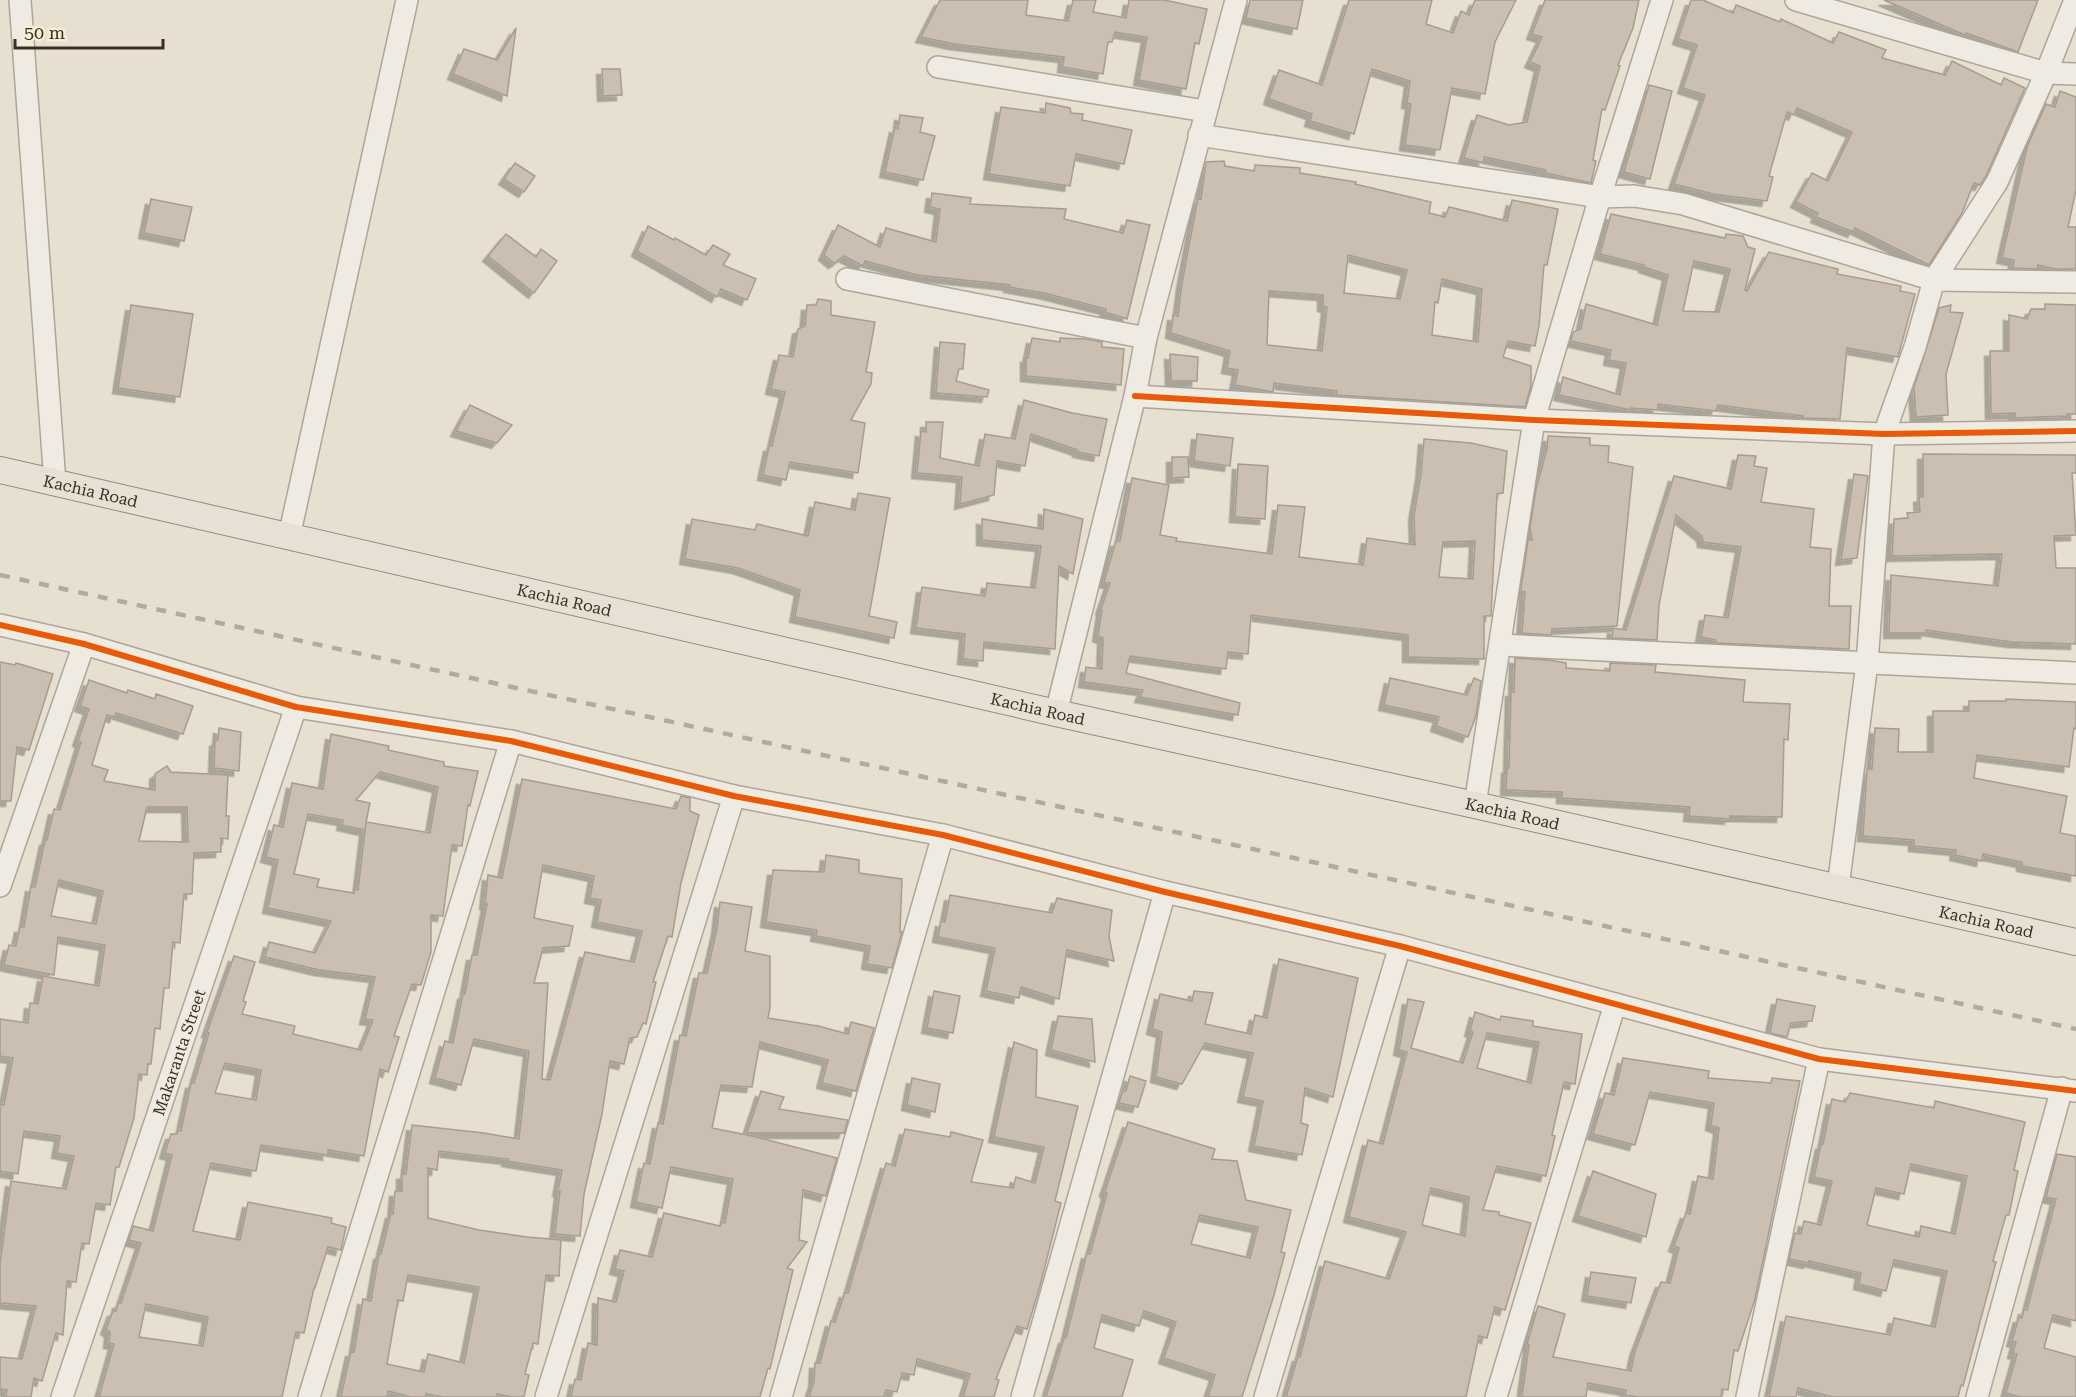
<svg xmlns="http://www.w3.org/2000/svg" width="2076" height="1397" viewBox="0 0 2076 1397" font-family="'Roboto Serif',serif">
<defs>
<filter id="shadow"><feDropShadow dx="-5.5" dy="5.5" stdDeviation="0" flood-color="#0004"/></filter>
</defs>
<rect width="100%" height="100%" fill="#e7e0d1"/>
<g fill="#cbbfb2" stroke="#a89c90" stroke-width="1.5" fill-rule="evenodd" filter="url(#shadow)">
<polygon points="940,0 1028,0 1026,15 1068,21 1073,0 1096,0 1093,12 1126,18 1129,0 1164,0 1207,9 1199,44 1195,43 1186,89 1139,80 1147,37 1115,32 1112,42 1108,42 1103,74 1063,67 1064,57 954,44 921,37"/>
<polygon points="1250,0 1303,0 1297,29 1246,18"/>
<polygon points="1349,0 1432,0 1426,24 1453,33 1461,11 1469,15 1475,0 1516,0 1495,42 1485,94 1452,88 1440,150 1405,145 1411,104 1407,103 1410,81 1372,69 1354,134 1310,121 1312,114 1269,99 1279,70 1322,85"/>
<polygon points="1545,0 1639,0 1633,28 1618,65 1620,66 1605,110 1602,109 1593,160 1596,161 1591,183 1546,173 1546,170 1484,157 1484,163 1464,158 1477,115 1509,125 1527,122 1540,66 1530,62 1542,37 1532,34"/>
<polygon points="1691,0 1703,0 1733,13 1736,5 1780,22 1781,19 1833,43 1839,32 1886,50 1882,58 1945,75 1952,61 2001,85 2004,78 2025,88 1986,176 1980,185 1974,183 1962,213 1929,265 1855,228 1853,232 1816,217 1818,213 1796,202 1812,173 1828,181 1852,132 1797,108 1794,115 1787,112 1769,176 1773,177 1767,201 1713,194 1674,184 1705,95 1683,88 1697,45 1678,39"/>
<polygon points="1884,0 2038,0 2018,52 1966,33 1965,35"/>
<polygon points="516,28 507,96 453,74 464,49 497,60"/>
<polygon points="602,69 620,69 622,95 603,96"/>
<polygon points="1649,85 1672,91 1650,179 1624,172"/>
<polygon points="2060,91 2076,97 2076,190 2068,227 2076,227 2076,269 2055,269 2038,265 2037,269 2013,268 2014,260 2002,258 2027,147 2046,104 2055,107"/>
<polygon points="1046,103 1070,108 1071,113 1083,114 1082,120 1132,130 1124,164 1076,154 1070,186 989,174 1001,107 1045,113"/>
<polygon points="900,115 923,118 920,132 935,136 923,180 885,172 895,127 898,129"/>
<path d="M1224,161L1225,166L1254,171L1255,165L1300,168V173L1356,182L1355,184L1431,202L1429,213L1445,217L1449,207L1507,221L1512,200L1558,209L1547,265H1544L1539,326L1535,346L1508,341L1503,357L1531,366V386L1525,407L1336,395L1337,391L1274,383L1273,392L1235,385L1238,370L1227,368L1230,351L1171,333L1173,315L1178,316L1182,283L1198,198L1201,199L1206,162ZM1348,255L1407,270L1400,299L1344,293ZM1442,279L1482,289L1478,342L1432,335L1435,302L1438,303ZM1269,291L1323,295V306L1327,307L1322,351L1267,345Z"/>
<polygon points="515,163 535,176 524,192 504,179"/>
<polygon points="932,193 971,198 970,204 1066,209 1064,219 1123,233 1127,220 1150,225 1127,319 1105,312 1106,309 1044,293 1009,287 1010,285 917,275 865,261 863,266 844,256 834,263 824,255 838,225 880,247 886,228 936,242 940,209 930,207"/>
<polygon points="151,199 192,207 184,241 144,233"/>
<path d="M1611,214L1725,238L1726,234L1743,236L1748,247L1755,249L1745,290L1747,291L1769,252L1838,269L1837,274L1901,286L1900,291L1915,294L1898,357L1847,348L1840,419L1803,418V416L1718,405L1716,411L1658,404V410L1631,408V410L1559,395L1563,377L1620,395L1626,363L1609,360L1611,350L1571,341L1573,332L1581,329L1586,304L1657,325L1668,275L1644,267V265L1600,254ZM1694,261L1730,269L1719,312L1683,311Z"/>
<polygon points="648,226 674,240 675,238 706,255 713,245 730,254 723,265 756,279 747,300 721,289 717,297 637,251"/>
<polygon points="506,234 536,257 541,249 557,261 534,293 488,256"/>
<polygon points="818,299 831,301 831,315 875,322 866,372 872,373 871,384 851,420 865,423 858,473 790,462 786,480 763,475 769,446 772,446 785,392 771,389 779,355 793,357 798,329 805,326 807,305 816,305"/>
<polygon points="2045,304 2076,305 2076,414 2067,414 2067,416 2015,418 2015,413 1991,414 1990,351 2009,351 2009,315 2027,319 2031,309 2045,309"/>
<polygon points="131,305 193,314 180,397 118,388"/>
<polygon points="1951,305 1950,312 1963,313 1946,374 1948,415 1916,417 1914,387 1939,308"/>
<polygon points="1032,338 1060,342 1060,338 1086,339 1102,342 1102,347 1124,349 1121,385 1026,376 1026,357 1028,358"/>
<polygon points="940,342 965,344 963,369 959,369 956,381 989,390 987,397 936,393"/>
<polygon points="1170,354 1198,357 1197,381 1171,381"/>
<polygon points="1024,400 1072,413 1107,419 1099,456 1078,452 1078,450 1031,434 1025,466 997,461 994,495 960,504 962,477 917,473 921,431 926,432 926,422 943,422 940,458 979,466 985,434 1015,439"/>
<polygon points="470,405 512,425 497,443 456,431"/>
<polygon points="1197,434 1233,438 1230,466 1194,461"/>
<polygon points="1548,436 1590,438 1590,445 1609,446 1608,462 1633,467 1617,626 1552,629 1551,635 1522,633 1525,592 1521,591 1521,589 1528,540 1532,540 1530,528 1536,489 1547,449"/>
<path d="M1424,439L1471,443L1507,451L1503,493L1497,494L1491,616H1484V659L1408,657V635L1251,615L1248,654L1228,652L1226,669L1130,656L1126,673L1240,703L1238,715L1140,697L1143,690L1084,682L1086,667L1102,669L1103,638L1098,636L1102,610L1101,609L1110,583L1104,582L1116,541H1120L1132,478L1169,485L1160,535L1177,538L1176,541L1272,554L1278,505L1305,507L1299,557L1363,565L1367,538L1415,545L1414,515L1421,475ZM1475,541L1473,579L1439,577L1443,542Z"/>
<polygon points="1923,454 2076,455 2076,473 2072,473 2076,535 2054,536 2056,568 2076,568 2076,644 2012,642 1926,630 1926,633 1889,633 1891,575 1998,586 2002,554 1892,556 1894,519 1908,518 1907,513 1920,512 1919,497 1923,497"/>
<polygon points="1738,455 1756,456 1754,466 1767,468 1761,502 1814,509 1810,547 1831,549 1829,606 1851,606 1849,649 1716,643 1716,640 1701,637 1705,615 1728,618 1741,547 1703,542 1702,536 1676,515 1659,605 1657,640 1612,638 1613,628 1626,630 1674,476 1731,489"/>
<polygon points="1172,457 1188,457 1189,477 1172,478"/>
<polygon points="1238,464 1268,466 1265,519 1235,517"/>
<polygon points="1854,474 1868,476 1857,558 1841,560"/>
<polygon points="858,493 890,498 869,616 897,622 894,638 795,617 800,590 738,568 685,559 692,519 755,530 757,524 808,536 815,502 855,510"/>
<polygon points="1044,509 1083,519 1073,574 1059,566 1055,649 984,642 983,661 963,659 965,634 916,628 922,587 985,596 987,583 1035,588 1041,546 982,540 982,519 1043,529"/>
<polygon points="1515,658 1549,660 1566,663 1566,668 1610,671 1610,663 1656,665 1655,672 1745,680 1743,702 1790,704 1788,740 1784,739 1782,817 1730,816 1730,819 1689,816 1690,807 1562,798 1562,792 1506,790 1507,768 1509,768 1511,691 1514,692"/>
<polygon points="0,662 15,665 16,663 53,674 29,750 17,747 11,801 0,801"/>
<polygon points="1390,678 1467,695 1474,678 1481,681 1476,716 1468,737 1436,726 1439,717 1384,705"/>
<path d="M89,680L127,693L128,690L155,699L156,694L193,706L183,734L116,713L115,717L107,715L92,765L108,770L104,781L155,790V774L167,766L171,772L228,775L226,816H229L228,839L221,838V852L194,853L192,894H184L180,943L173,942L169,988H164L160,1029L155,1028L151,1064H148L147,1075L139,1074L134,1118L119,1167H116L110,1205L96,1203L89,1244L82,1243L76,1282L67,1281L63,1335L56,1333L42,1381L34,1378L31,1397H6L7,1390L0,1389V1357L22,1359L36,1306L0,1303V1264L11,1181L66,1189L74,1156L57,1153L60,1136L24,1131L18,1174L0,1171V1104L4,1105L13,1058L0,1056V1019L28,1023L30,1003L38,1004L43,976L99,986L105,945L58,937L54,975L4,965L9,945L16,946L20,927H24L31,886L35,887L45,840H47L54,809L60,810L81,742L78,741L89,709L80,706ZM147,807H187L188,842L139,841ZM59,880L103,891L96,924L51,916Z"/>
<polygon points="2006,699 2076,702 2076,729 2074,728 2069,767 1977,755 1974,778 2067,796 2060,833 2076,836 2076,876 2022,866 2022,862 1983,854 1982,861 1955,855 1956,850 1914,846 1914,840 1863,836 1867,769 1872,769 1875,728 1899,729 1898,752 1933,752 1933,711 1969,711 1969,701 2006,701"/>
<polygon points="219,728 241,732 239,771 214,768 215,741 218,740"/>
<path d="M331,734L389,746L388,750L444,762V766L478,771L470,806L468,805L462,846L452,845L443,916L431,915V952L421,985L412,984L394,1036L399,1037L388,1072L380,1069L364,1156L328,1150V1155L261,1145L256,1171L211,1163L193,1231L240,1240L248,1202L332,1218L331,1223L346,1227L341,1250L328,1247L315,1288H314L304,1333L296,1332L282,1397H99L114,1344L109,1343L110,1332L106,1329L113,1311H116L118,1303H121L141,1243L129,1240L133,1226L153,1231L172,1155L165,1153L171,1134H177L178,1130L181,1131L191,1083H194L209,1033L207,1032L234,956L255,962L243,1001L246,1002L242,1014L295,1026L293,1034L361,1050L373,1020L365,1019L375,977L319,970L265,957L269,942L315,953L331,921L268,908L278,860L266,857L274,825L283,827L292,783L323,789ZM380,772L438,787L430,833L366,822L370,803L356,800ZM308,814L343,820L342,825L365,830L366,823L358,890L354,889V893L317,887L319,879L294,874ZM225,1063L261,1070L256,1100L215,1093ZM146,1304L208,1317L203,1346L139,1337Z"/>
<path d="M522,779L676,809L681,796L690,798V811L699,815L681,883L672,937L668,936L653,982H656L646,1024L643,1023L637,1037L630,1038L624,1064L610,1061L602,1114L584,1194L580,1236L555,1234L560,1191H558L562,1170L507,1161L508,1159L439,1151L437,1170L428,1168V1218L479,1230L527,1237L561,1240L559,1276L546,1275L538,1344L533,1343L525,1374L529,1375L524,1397H512L497,1394V1397H442L426,1394V1397H411L388,1391L387,1397H341L351,1351L354,1352L363,1299L371,1301L379,1254H381L391,1213L393,1214L395,1191H402V1174H406L412,1125L484,1133L519,1139L529,1051L474,1039L461,1085L435,1078L445,1041L453,1043L463,994H465L472,955H477L487,904H485L488,875L502,878ZM543,865L594,876L590,898L601,900L597,922L642,931L634,962L585,952L550,1080L542,1079L548,983H534L543,948L569,946L573,926L534,918ZM408,1275L479,1287L464,1363L428,1354L424,1372L387,1364L398,1300L403,1301Z"/>
<polygon points="826,855 859,860 859,873 902,879 900,932 902,932 892,968 867,964 870,946 816,936 817,930 766,922 773,870 824,872"/>
<polygon points="950,895 1052,913 1057,898 1112,910 1109,936 1114,961 1067,950 1059,999 1021,987 1019,998 986,991 995,948 938,937 941,921 945,922"/>
<polygon points="720,902 752,907 745,951 770,956 770,1008 768,1018 818,1026 848,1034 851,1022 874,1028 856,1091 822,1083 828,1060 760,1042 752,1087 721,1085 712,1128 752,1136 837,1158 826,1196 803,1190 799,1240 807,1242 787,1268 793,1270 770,1369 768,1368 760,1397 571,1397 575,1379 581,1380 588,1343 597,1345 598,1298 616,1302 624,1271 615,1269 620,1250 652,1257 664,1213 720,1226 721,1222 725,1223 733,1179 671,1167 662,1208 636,1202 644,1163 650,1164 658,1123 663,1124 680,1035 686,1036 699,973 707,973 717,929"/>
<polygon points="1279,959 1358,978 1333,1097 1305,1088 1301,1123 1308,1125 1302,1155 1254,1146 1263,1101 1243,1097 1253,1053 1205,1043 1182,1084 1156,1077 1162,1032 1152,1029 1160,994 1192,1001 1194,991 1213,993 1205,1024 1251,1034 1255,1015 1267,1018"/>
<polygon points="934,991 960,996 953,1033 927,1028"/>
<path d="M1408,999L1424,1002L1411,1048L1463,1063L1473,1032L1470,1031L1475,1012L1500,1020L1501,1016L1533,1021V1026L1582,1034L1575,1084L1564,1082L1552,1135L1555,1136L1546,1176L1497,1166L1483,1210L1499,1212V1215L1531,1223L1505,1310L1495,1307L1487,1338L1479,1336L1466,1397H1286L1298,1356L1300,1357L1325,1261L1389,1279L1406,1232L1349,1217L1368,1140L1383,1144L1407,1052L1399,1050ZM1487,1033L1539,1042L1531,1083L1477,1068ZM1431,1188L1469,1197L1465,1236L1422,1225Z"/>
<polygon points="1777,999 1815,1006 1812,1021 1791,1023 1787,1037 1770,1033"/>
<polygon points="1058,1016 1092,1019 1095,1062 1051,1050"/>
<polygon points="1014,1042 1037,1050 1036,1097 1078,1106 1055,1201 1061,1203 1040,1286 1027,1329 1017,1326 996,1379 999,1380 994,1397 963,1397 970,1374 917,1359 914,1375 902,1373 897,1392 886,1390 884,1397 809,1397 814,1382 815,1363 820,1363 831,1321 835,1322 845,1292 848,1293 886,1163 895,1166 905,1129 950,1137 951,1132 983,1140 971,1182 1013,1188 1016,1177 1035,1183 1044,1147 994,1137"/>
<polygon points="1623,1058 1709,1071 1708,1078 1771,1083 1772,1078 1800,1081 1755,1299 1738,1351 1734,1350 1728,1390 1722,1389 1721,1397 1638,1397 1625,1395 1626,1390 1588,1383 1586,1397 1522,1397 1529,1345 1527,1344 1538,1306 1565,1314 1553,1357 1631,1371 1635,1351 1661,1282 1670,1283 1679,1248 1674,1246 1686,1213 1690,1214 1698,1176 1713,1179 1719,1128 1711,1125 1714,1103 1650,1092 1635,1145 1593,1134 1605,1093 1614,1095"/>
<polygon points="1130,1076 1146,1081 1138,1107 1119,1103 1122,1092 1126,1091"/>
<polygon points="912,1078 940,1084 935,1112 907,1105"/>
<polygon points="761,1091 784,1097 779,1109 848,1120 844,1133 747,1133"/>
<path d="M1850,1093L1934,1108L1935,1101L2025,1122L2014,1170L2018,1171L2009,1215H2006L1993,1261L1996,1262L1963,1386L1961,1385L1958,1397H1833L1798,1388L1796,1397H1769L1786,1316L1890,1335L1894,1318L1935,1327L1947,1271L1894,1260L1886,1291L1859,1284L1861,1273L1809,1261V1263L1789,1259L1795,1233L1801,1234L1804,1221L1821,1225L1832,1181L1814,1177L1821,1144H1823L1832,1099L1845,1102ZM1911,1164L1967,1176L1955,1234L1921,1226L1919,1237L1867,1225L1876,1188L1904,1194Z"/>
<path d="M1128,1122L1215,1149L1212,1159L1237,1161L1246,1200L1291,1210L1281,1252L1285,1253L1274,1295L1242,1397H1208L1215,1375L1164,1358L1176,1322L1144,1311L1139,1326L1102,1315L1094,1348L1133,1360L1122,1397H1046L1064,1338H1066L1087,1253L1090,1254L1107,1194L1105,1191ZM1200,1215L1258,1227L1250,1258L1191,1244Z"/>
<polygon points="2057,1154 2076,1157 2076,1321 2053,1315 2044,1348 2076,1357 2076,1397 2020,1397 2006,1393 2017,1354 2013,1353 2016,1342 2012,1341 2019,1317 2022,1318 2024,1309 2027,1310 2056,1199 2046,1197"/>
<polygon points="1593,1171 1656,1194 1646,1237 1578,1216"/>
<polygon points="1591,1272 1636,1278 1631,1303 1587,1296"/>
</g>
<g fill="none" stroke-linecap="round" stroke-linejoin="round">
<defs>
<g id="minor">
<polyline points="20,0 55,483"/>
<polyline points="1796,0 2046,73 2076,74"/>
<polyline points="938,67 1205,111"/>
<polyline points="1199,135 1600,197 1634,196 1683,204 1934,280 2076,282"/>
<polyline points="847,279 1146,338"/>
<polyline points="1135,396 1534,420 1884,434 2076,431"/>
<polyline points="289,537 407,0"/>
<polyline points="0,625 84,644 296,707 511,741 734,796 943,835 1165,892 1400,946 1819,1059 2076,1091"/>
<polyline points="1500,645 2076,673"/>
<polyline points="1056,713 1135,396 1146,338 1236,0"/>
<polyline points="1475,805 1534,420 1600,197 1662,0"/>
<polyline points="0,886 84,644"/>
<polyline points="1838,887 1867,663 1884,434 1915,347 1934,280 1997,182 2046,73 2075,0"/>
<path id="s1" d="M62,1397L296,707"/>
<polyline points="309,1397 511,741"/>
<polyline points="546,1397 734,796"/>
<polyline points="781,1397 943,835"/>
<polyline points="1022,1397 1165,892"/>
<polyline points="1265,1397 1400,946"/>
<polyline points="1496,1397 1615,1004"/>
<polyline points="1747,1397 1819,1059"/>
<polyline points="1977,1397 2062,1088"/>
</g>
<g id="major">
<path id="s2" d="M0,470L1056,713L1475,805L2076,942"/>
</g>
</defs>
<use href="#minor" stroke="#ada599" stroke-width="24"/>
<use href="#major" stroke="#928b80" stroke-width="28"/>
<use href="#minor" stroke="#efebe3" stroke-width="21"/>
<use href="#major" stroke="#e6e1d4" stroke-width="26"/>
<polyline stroke="#afaaa2" stroke-width="4.5" stroke-dasharray="10 10" stroke-linecap="butt" points="0,575 2076,1029"/>
<defs>
<g id="cycleway">
<polyline points="1135,396 1534,420 1884,434 2076,431"/>
<polyline points="0,625 84,644 296,707 511,741 734,796 943,835 1165,892 1400,946 1819,1059 2076,1091"/>
</g>
</defs>
<use href="#cycleway" stroke="#f7eed8" stroke-width="10"/>
<use href="#cycleway" stroke="#e8590c" stroke-width="6"/>
</g>
<g text-anchor="middle" dominant-baseline="central" stroke-width="5" stroke-linejoin="round" paint-order="stroke">
<g font-size="16" fill="#3d2e20" stroke="#f7eed8">
<text stroke="none"><textPath href="#s2" startOffset="93">Kachia Road</textPath></text>
<text stroke="none"><textPath href="#s2" startOffset="579">Kachia Road</textPath></text>
<text stroke="none"><textPath href="#s2" startOffset="1065">Kachia Road</textPath></text>
<text stroke="none"><textPath href="#s2" startOffset="1551">Kachia Road</textPath></text>
<text stroke="none"><textPath href="#s2" startOffset="2037">Kachia Road</textPath></text>
<text stroke="none"><textPath href="#s1" startOffset="364">Makaranta Street</textPath></text>
</g>
</g>
<path d="M15 39v9h148v-9" fill="none" stroke="#3d2e20" stroke-width="3"/>
<text x="24" y="39" font-size="18" fill="#3d2e20" stroke="#f7eed8" stroke-width="4.5" paint-order="stroke">50 m</text>
</svg>
